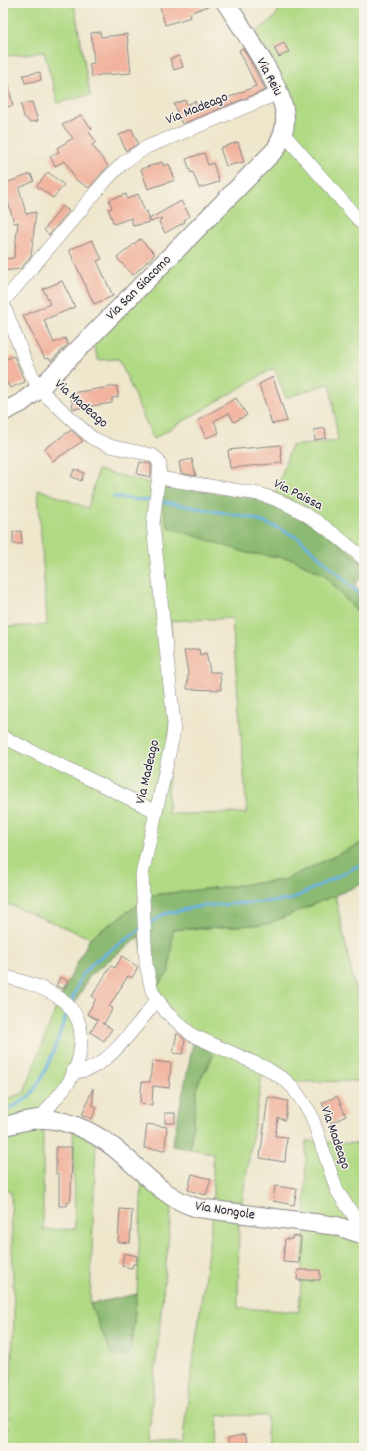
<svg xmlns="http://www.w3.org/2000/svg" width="367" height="1451" viewBox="0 0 367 1451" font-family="Dekko,sans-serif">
<rect width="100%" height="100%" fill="#f7f3e8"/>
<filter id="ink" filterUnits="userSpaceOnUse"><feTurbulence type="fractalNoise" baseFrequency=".025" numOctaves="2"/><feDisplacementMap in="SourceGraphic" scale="8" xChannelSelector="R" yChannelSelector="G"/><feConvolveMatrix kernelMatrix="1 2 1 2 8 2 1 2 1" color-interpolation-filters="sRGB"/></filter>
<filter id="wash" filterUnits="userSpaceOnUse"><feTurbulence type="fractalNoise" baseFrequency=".012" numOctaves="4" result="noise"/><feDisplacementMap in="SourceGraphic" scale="16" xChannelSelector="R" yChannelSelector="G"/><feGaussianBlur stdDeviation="0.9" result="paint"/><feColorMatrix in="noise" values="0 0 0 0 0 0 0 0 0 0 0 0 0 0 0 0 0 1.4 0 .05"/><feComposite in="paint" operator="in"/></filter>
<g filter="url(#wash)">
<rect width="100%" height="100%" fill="#eee7cc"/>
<g fill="#b1da85" stroke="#6a7e60" fill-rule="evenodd">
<polygon points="3,3 74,3 90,95 58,103 44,52 4,56"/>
<polygon points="284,3 364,3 364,564 273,501 291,446 338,441 330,383 286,398 274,368 153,439 119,359 98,360 89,331 274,143 281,106 246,40 274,18"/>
<path d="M98,470L157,485L247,553L293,559L325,575L364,620V842L284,880L152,895L90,938L3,902V627L47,625L38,489L88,508ZM232,618L247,813L168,814L171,621Z"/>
<polygon points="335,895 364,1030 364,1081 295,1082 262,1076 239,1221 238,1308 299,1312 305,1228 306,1141 364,1144 364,1448 267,1448 267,1416 218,1415 217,1448 7,1448 14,1318 11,1191 3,1190 3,1100 24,1093 58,1002 73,1007 77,1035 75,1057 43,1128 43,1230 75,1229 73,1130 96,1142 90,1304 130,1356 137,1294 142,1177 172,1203 148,1442 182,1444 213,1214 213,1153 190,1149 198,1083 213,1057 150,994 169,972 172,930 268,924"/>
</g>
<g fill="#8cba72" stroke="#576e56">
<polygon points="157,485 273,501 327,534 364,564 364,575 354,585 364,594 364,620 325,575 293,559 247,553 168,527"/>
<polygon points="364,842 364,883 268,924 173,930 169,972 150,994 140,936 90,975 73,1007 58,1002 90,938 152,895 284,880"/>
<polygon points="194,1039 213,1056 198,1083 190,1149 172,1146"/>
<polygon points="137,1294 130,1356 112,1356 90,1304"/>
</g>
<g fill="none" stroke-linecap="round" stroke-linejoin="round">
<g stroke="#67b1df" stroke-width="3">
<polyline points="113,497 153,501"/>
<polyline points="159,501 252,518 278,528 300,539 364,598"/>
<polyline points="147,925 164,914 201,906 290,900 364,863"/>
<polyline points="71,1002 82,975 95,961 141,929"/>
<path d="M3,1111C13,1107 25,1102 32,1093C46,1074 59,1038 66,1015"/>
</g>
</g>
<g id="blocks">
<g fill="#f1b39d">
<polygon points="159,3 215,3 190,13 191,17 165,25"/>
<polygon points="100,32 101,37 127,34 131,73 104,75 104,74 92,77 89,64 94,63 91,33"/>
<polygon points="284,43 289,52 279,57 274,48"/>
<polygon points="243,48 266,90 182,124 174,104 185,100 187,105 195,101 197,107 210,102 211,105 256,86 239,50"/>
<polygon points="179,56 183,67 174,70 170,59"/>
<polygon points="40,72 41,80 25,83 23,75"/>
<polygon points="3,78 7,78 13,106 3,107"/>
<polygon points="32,102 38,121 30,122 24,117 21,104"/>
<polygon points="81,115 92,129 89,132 96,142 92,145 108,166 89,188 76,180 65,161 55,166 50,156 59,152 57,148 73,138 62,125"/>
<polygon points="132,129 138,144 126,151 119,135"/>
<polygon points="238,142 244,162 226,166 220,148"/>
<polygon points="204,153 208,165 213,163 219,182 199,188 193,172 191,173 186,159"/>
<polygon points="162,162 164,166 169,164 175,180 148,189 141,169"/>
<polygon points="48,172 64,185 53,198 37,186"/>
<polygon points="31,174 34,181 19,188 26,214 36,212 31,257 20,269 3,271 3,259 14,258 18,222 14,223 3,184"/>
<polygon points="126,194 127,199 138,194 145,212 147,211 150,222 133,226 131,218 114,224 108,209 112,208 109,200"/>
<polygon points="181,201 190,216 184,220 185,222 165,233 159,222 162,218 151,222 149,219"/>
<polygon points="62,206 69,211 49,235 44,230"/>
<polygon points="140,239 155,254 133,275 117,258"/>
<polygon points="92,240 102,259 97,261 113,296 94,304 69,250"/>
<polygon points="62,281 75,307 44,320 54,343 65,338 68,344 51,361 49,358 45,359 23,316 50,304 43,289"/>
<polygon points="14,356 25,382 10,388 3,376 3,360"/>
<polygon points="273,377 287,421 272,424 259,384"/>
<polygon points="117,386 118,397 112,398 112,403 73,409 71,393"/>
<polygon points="236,398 247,415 234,422 229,413 214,421 219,433 206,438 198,420"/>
<polygon points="325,428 326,438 315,440 314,430"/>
<polygon points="71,430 83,441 53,461 44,449"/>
<polygon points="280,445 282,463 230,468 228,450"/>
<polygon points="192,459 196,476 181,473 179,462"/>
<polygon points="140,462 151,464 151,477 137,474"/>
<polygon points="75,469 84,473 81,481 71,476"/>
<polygon points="21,531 22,544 13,544 13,532"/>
<polygon points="199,649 200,655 206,653 210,672 220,672 221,690 187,689 188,673 184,651"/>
<polygon points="122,956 138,967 132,978 128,976 109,1007 113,1008 104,1024 102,1023 112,1029 104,1041 90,1032 98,1020 87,1014 96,999 92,996 111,966 115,968"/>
<polygon points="60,977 68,981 64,989 56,986"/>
<polygon points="177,1033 185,1040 183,1054 173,1053"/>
<polygon points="152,1061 171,1063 169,1088 153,1086 152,1105 140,1104 142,1082 150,1082"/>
<polygon points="93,1088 93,1106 97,1107 92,1119 82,1115"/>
<polygon points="337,1096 346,1116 331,1123 322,1103"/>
<polygon points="268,1097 288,1101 285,1120 278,1118 275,1136 287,1137 285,1162 260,1158"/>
<rect x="165" y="1113" width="10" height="10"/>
<polygon points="147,1124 167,1127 165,1150 144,1148"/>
<polygon points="56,1147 72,1147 71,1193 70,1202 67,1202 67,1206 59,1206 59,1174 56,1174"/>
<polygon points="192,1174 211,1179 206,1195 188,1190"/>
<polygon points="275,1186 297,1189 294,1205 273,1201"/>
<polygon points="120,1209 132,1210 130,1243 118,1242"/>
<polygon points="292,1236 301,1237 299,1263 283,1262 285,1239 292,1239"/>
<polygon points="124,1253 137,1256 136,1264 133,1264 132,1268 122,1266"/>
<polygon points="298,1270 320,1270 320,1280 297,1280"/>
<polygon points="245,1434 249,1448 230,1448 228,1438"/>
</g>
</g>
</g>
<g filter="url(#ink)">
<use href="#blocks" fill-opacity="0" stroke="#888484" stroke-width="1"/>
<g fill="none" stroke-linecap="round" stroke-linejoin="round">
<defs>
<g id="street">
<polyline points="283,133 364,226"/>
<polyline points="3,302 107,179 124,162 147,147 279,93"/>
<polyline points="3,303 26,363 39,389 92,438 110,446 152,455 157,459 160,465 153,524 174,724 173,736 142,875 146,964 152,991 166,1012 192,1035 266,1068 285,1080 294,1089 311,1114 337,1191 364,1231"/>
<path d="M159,478L259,494C300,505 333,532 364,559"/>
<polyline points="3,737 155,811"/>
<path d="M3,976C37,985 82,997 81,1039C81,1053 77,1068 70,1080C61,1094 49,1106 40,1119"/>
<path d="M73,1071C103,1077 139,1021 157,1000"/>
</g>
<g id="secondary">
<path d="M3,412L21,403L39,389L276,149C281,139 286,129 285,117C284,87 243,30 226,3"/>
<path d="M3,1127C15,1123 26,1120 39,1119C70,1118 102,1136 124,1156C148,1177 166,1199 198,1208L337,1226L364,1235"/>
</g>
</defs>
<use href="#street" stroke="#888484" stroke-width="14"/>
<use href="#secondary" stroke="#888484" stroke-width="20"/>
<use href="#street" stroke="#fff" stroke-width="13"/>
<use href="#secondary" stroke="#fff" stroke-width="18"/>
</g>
</g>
<g text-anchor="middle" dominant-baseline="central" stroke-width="3" stroke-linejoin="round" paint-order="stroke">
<g font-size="14" fill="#22223b" stroke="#f7f3e8">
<text transform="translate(269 77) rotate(62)">Via Reiu</text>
<text transform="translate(197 109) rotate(-22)">Via Madeago</text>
<text transform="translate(139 288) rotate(-45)">Via San Giacomo</text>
<text transform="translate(81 404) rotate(41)">Via Madeago</text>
<text transform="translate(298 495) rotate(27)">Via Paissa</text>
<text transform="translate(148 772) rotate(-77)">Via Madeago</text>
<text transform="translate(335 1138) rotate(71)">Via Madeago</text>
<text transform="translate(225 1211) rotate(9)">Via Nongole</text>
</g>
</g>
<rect width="367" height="1451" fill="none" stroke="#f7f3e8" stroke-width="16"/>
</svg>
